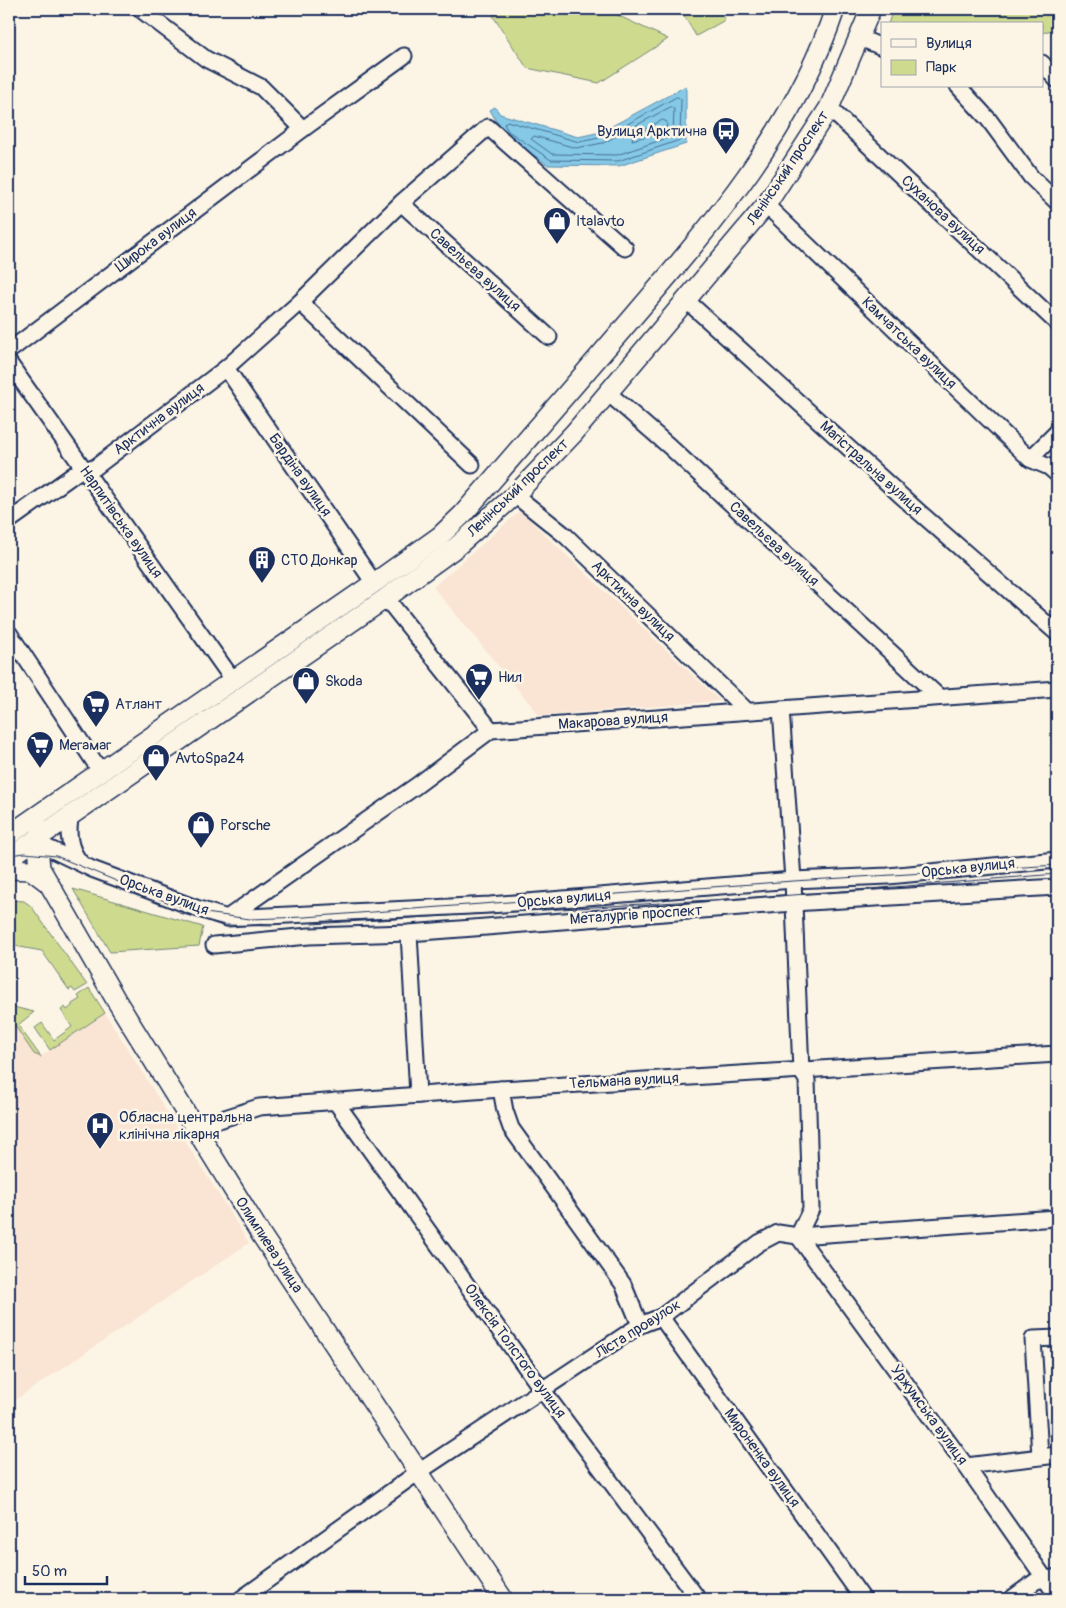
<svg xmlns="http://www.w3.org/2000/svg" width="1066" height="1608" viewBox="0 0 1066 1608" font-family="Pangolin,sans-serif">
<rect width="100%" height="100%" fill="#fcf5e5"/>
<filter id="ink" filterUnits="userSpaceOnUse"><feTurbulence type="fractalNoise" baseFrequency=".02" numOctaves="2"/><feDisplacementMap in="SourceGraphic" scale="10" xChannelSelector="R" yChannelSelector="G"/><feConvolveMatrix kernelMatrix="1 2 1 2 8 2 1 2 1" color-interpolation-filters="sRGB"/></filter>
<g filter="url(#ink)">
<g fill="#fae4d4">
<polygon points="520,511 720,701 540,716 433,587"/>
<polygon points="105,1013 249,1243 9,1404 9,1017 34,1054 40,1057"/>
</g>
<g fill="#cedb8f" stroke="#748576">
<polygon points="497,9 616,9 615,14 668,39 599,83 527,68 493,16"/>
<polygon points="680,9 718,9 725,20 696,36"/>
<polygon points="893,9 1057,9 1057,28 1042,33 1042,24 888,24"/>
<polygon points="73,889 203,927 199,946 110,952"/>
<polygon points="9,900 24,901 31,906 87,985 75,992 72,988 69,990 42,951 9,945"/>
<polygon points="89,988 105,1013 50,1050 35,1028 42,1023 54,1040 72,1027 61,1010 65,1007 67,1010 72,1006 72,1004 80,999 78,996"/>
<polygon points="9,1006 34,1012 18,1025 41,1057 34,1054 9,1017"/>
</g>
<polygon fill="#85c9e6" stroke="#5b8bb0" points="686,86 686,144 619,166 548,165 504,135 490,110 495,107 500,114 578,137 601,132"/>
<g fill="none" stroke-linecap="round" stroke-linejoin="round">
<g stroke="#456d94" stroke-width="1">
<polygon points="677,97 681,99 680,140 618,161 551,160 508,131 504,124 507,121 579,142 604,137"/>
<polygon points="671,107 674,109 673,136 617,155 552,154 531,139 534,136 576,148 603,143"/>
<polygon points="663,120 667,122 666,131 632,140 633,136"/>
</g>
<defs>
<g id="minor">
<polyline points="140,9 206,59 261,87 303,129"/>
<polyline points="860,38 882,47"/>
<polyline points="1042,63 1057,80"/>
<polyline points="958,86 989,120 1031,177 1057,202"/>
<polyline points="829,108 1057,323"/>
<polyline points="401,203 549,337"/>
<polyline points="766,205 1030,459 1049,467 1057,474"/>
<polyline points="687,301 918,511 1057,633"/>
<polyline points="300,302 472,465"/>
<polyline points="9,351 303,129 404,56"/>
<polyline points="9,363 233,680"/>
<polyline points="226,368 374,583"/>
<polyline points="607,392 669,446 939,697"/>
<polyline points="1030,459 1057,432"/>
<polyline points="515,495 566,536 747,711"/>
<polyline points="9,521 83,468 93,469 226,368 300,302 401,203 488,127 625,248"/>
<polyline points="386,598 491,730"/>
<polyline points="9,633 101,772"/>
<polyline points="781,709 793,880 801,1071 807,1080 811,1209 798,1236 966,1466 1057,1596"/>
<path d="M71,814C67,832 68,848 80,862"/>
<polyline points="27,845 46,847 92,869 196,908 227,918 490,905 793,880 888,876 1057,860"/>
<polyline points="227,918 416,786 491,730 1057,689"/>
<polyline points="409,933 418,1095"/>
<polyline points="214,945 309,936 409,933 793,903 1057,887"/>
<polyline points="501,1089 505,1111 511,1128 623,1284 640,1325"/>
<polyline points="335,1101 543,1391 698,1599"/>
<polyline points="194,1128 259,1107 501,1089 1057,1054"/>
<polyline points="661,1317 863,1599"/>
<polyline points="1040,1456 1033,1339 1057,1338"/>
<polyline points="966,1466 1057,1455"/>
<polyline points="241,1599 417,1473 640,1325 661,1317 759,1243 778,1233 798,1236 1057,1218"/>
<polyline points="1011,1599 1036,1581 1057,1577"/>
</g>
<g id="major">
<polyline points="42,830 38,846 40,868 116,1000 262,1236 503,1599"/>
<path d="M9,835L374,583L440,536L463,514C516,453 568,392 621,331C704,234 794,133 835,9"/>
<polyline points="9,858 386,598 455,548 515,495 574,433 766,205 829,108 871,9"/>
<polyline points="9,869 31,870 47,882"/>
</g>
</defs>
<use href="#minor" stroke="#1b2f5e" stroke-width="19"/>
<use href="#major" stroke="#1b2f5e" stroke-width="22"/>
<use href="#minor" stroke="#fcf5e5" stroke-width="15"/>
<use href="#major" stroke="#fcf5e5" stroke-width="19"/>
<g stroke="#1b2f5e" stroke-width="1">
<polyline points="9,855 25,853 56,856 167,902 198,912 250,919 305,917 793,881 1057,865"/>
<polyline points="179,913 225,925 272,926"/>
<polyline points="312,924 793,895 1057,874"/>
</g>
</g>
</g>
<defs>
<symbol id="bus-pin" viewBox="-11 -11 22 30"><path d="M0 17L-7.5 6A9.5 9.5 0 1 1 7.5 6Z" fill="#1b2f5e" stroke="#fcf5e5"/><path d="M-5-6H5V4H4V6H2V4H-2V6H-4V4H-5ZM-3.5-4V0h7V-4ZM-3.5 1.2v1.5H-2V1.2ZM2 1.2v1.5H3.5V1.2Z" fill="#fff"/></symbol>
<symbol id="shop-pin" viewBox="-11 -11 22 30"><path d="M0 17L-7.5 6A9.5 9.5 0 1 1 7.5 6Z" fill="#1b2f5e" stroke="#fcf5e5"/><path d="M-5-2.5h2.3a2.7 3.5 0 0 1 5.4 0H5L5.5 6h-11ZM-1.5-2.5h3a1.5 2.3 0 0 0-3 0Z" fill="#fff"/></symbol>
<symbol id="building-pin" viewBox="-11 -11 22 30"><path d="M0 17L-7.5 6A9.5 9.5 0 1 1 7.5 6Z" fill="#1b2f5e" stroke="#fcf5e5"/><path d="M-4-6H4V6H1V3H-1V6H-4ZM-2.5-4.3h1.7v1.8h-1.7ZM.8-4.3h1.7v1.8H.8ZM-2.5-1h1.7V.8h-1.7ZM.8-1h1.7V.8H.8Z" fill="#fff"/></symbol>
<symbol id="supermarket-pin" viewBox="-11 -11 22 30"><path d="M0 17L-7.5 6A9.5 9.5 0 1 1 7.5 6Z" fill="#1b2f5e" stroke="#fcf5e5"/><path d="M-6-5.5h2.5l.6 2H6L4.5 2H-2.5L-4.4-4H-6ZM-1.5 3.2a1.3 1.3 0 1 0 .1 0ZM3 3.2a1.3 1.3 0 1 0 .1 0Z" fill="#fff"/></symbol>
<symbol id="hospital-pin" viewBox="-11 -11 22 30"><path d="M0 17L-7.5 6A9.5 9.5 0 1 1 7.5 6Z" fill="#1b2f5e" stroke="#fcf5e5"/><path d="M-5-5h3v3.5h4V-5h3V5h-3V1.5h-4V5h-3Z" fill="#fff"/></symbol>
</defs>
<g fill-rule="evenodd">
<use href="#bus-pin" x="710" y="115" width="32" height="43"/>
<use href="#shop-pin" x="541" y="205" width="32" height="43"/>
<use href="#building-pin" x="246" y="544" width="32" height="43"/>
<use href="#supermarket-pin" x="463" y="661" width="32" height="43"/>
<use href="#shop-pin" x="290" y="665" width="32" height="43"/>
<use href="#supermarket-pin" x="80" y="688" width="32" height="43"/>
<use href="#supermarket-pin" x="24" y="729" width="32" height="43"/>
<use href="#shop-pin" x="140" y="742" width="32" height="43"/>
<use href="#shop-pin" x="185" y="809" width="32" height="43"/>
<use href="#hospital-pin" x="84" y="1110" width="32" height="43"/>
</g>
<g text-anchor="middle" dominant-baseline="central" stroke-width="5" stroke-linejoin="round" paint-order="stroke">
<g font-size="15" fill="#1b2f5e" stroke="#fcf5e5" text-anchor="start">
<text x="707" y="131" text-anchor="end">Вулиця Арктична</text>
<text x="576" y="221">Italavto</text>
<text x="281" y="560">СТО Донкар</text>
<text x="498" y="677">Нил</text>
<text x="325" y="681">Skoda</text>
<text x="115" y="704">Атлант</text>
<text x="59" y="745">Мегамаг</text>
<text x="175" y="758">AvtoSpa24</text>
<text x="220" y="825">Porsche</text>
<text x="119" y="1117">Обласна центральна<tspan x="119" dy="17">клінічна лікарня</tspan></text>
</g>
<g font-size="15" fill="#1b2f5e" stroke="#fcf5e5">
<text transform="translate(788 168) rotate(-56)">Ленінський проспект</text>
<text transform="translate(943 215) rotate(43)">Суханова вулиця</text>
<text transform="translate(156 240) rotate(-37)">Широка вулиця</text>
<text transform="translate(475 270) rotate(42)">Савельєва вулиця</text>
<text transform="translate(909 343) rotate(44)">Камчатська вулиця</text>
<text transform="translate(159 419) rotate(-37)">Арктична вулиця</text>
<text transform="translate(871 468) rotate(42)">Магістральна вулиця</text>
<text transform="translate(300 475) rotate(55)">Бардіна вулиця</text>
<text transform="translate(518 488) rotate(-44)">Ленінський проспект</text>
<text transform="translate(121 522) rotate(55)">Нарпитівська вулиця</text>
<text transform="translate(774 544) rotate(43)">Савельєва вулиця</text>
<text transform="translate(633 601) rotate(44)">Арктична вулиця</text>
<text transform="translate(613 721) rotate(-4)">Макарова вулиця</text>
<text transform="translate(968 868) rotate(-6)">Орська вулиця</text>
<text transform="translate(164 895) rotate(20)">Орська вулиця</text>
<text transform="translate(564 899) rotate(-5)">Орська вулиця</text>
<text transform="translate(636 915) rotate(-4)">Металургів проспект</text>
<text transform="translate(624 1081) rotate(-3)">Тельмана вулиця</text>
<text transform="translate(269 1245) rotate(57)">Олимпиева улица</text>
<text transform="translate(638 1329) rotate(-32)">Ліста провулок</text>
<text transform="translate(515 1351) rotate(54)">Олексія Толстого вулиця</text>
<text transform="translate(929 1415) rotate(54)">Уржумська вулиця</text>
<text transform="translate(762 1458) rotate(54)">Мироненка вулиця</text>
</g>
</g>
<rect width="1066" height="1608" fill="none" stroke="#fcf5e5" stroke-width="30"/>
<rect x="15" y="15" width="1036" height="1578" fill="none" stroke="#1b2f5e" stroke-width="2" filter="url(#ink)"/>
<rect x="881" y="22" width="162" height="65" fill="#fcf5e5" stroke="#a2a6af"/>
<rect x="891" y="39" width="25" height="8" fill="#fcf5e5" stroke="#a2a6af"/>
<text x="926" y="48" font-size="15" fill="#1b2f5e">Вулиця</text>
<rect x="891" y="60" width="25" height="15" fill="#cedb8f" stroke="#a2a6af"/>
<text x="926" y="72" font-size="15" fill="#1b2f5e">Парк</text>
<path d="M25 1576v8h82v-8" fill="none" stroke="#1b2f5e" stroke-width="2.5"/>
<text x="32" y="1576" font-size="15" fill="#1b2f5e" stroke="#fcf5e5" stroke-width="4" paint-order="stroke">50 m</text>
</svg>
